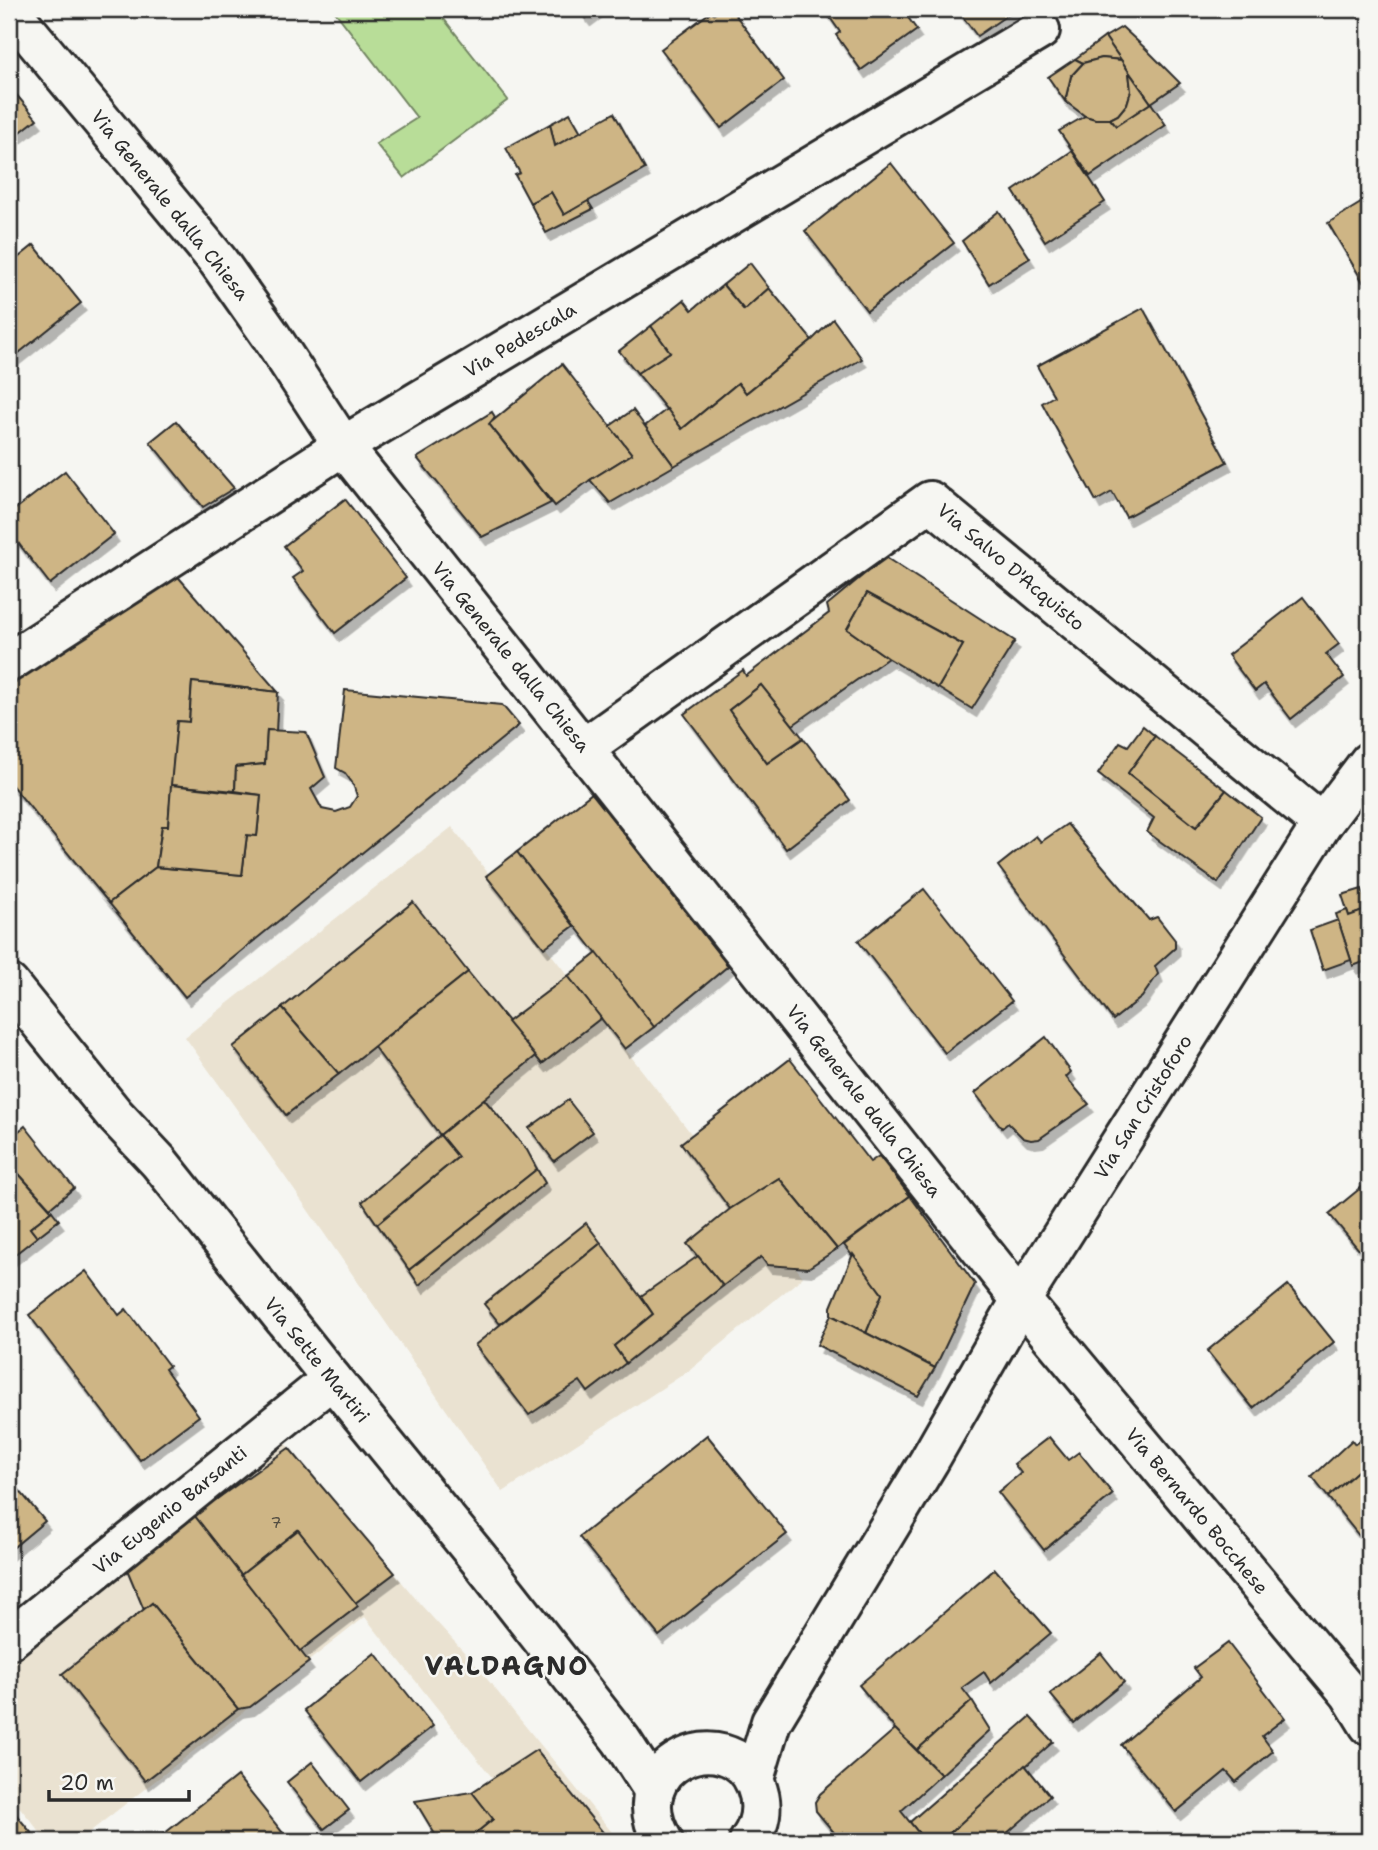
<svg xmlns="http://www.w3.org/2000/svg" width="1378" height="1850" viewBox="0 0 1378 1850" font-family="'Shantell Sans',sans-serif">
<defs>
<filter id="shadow"><feDropShadow dx="4.5" dy="8" stdDeviation="0" flood-color="#0004"/></filter>
</defs>
<rect width="100%" height="100%" fill="#f6f6f2"/>
<filter id="ink" filterUnits="userSpaceOnUse"><feTurbulence type="fractalNoise" baseFrequency=".0143" numOctaves="2"/><feDisplacementMap in="SourceGraphic" scale="14" xChannelSelector="R" yChannelSelector="G"/><feConvolveMatrix kernelMatrix="1 2 1 2 8 2 1 2 1" color-interpolation-filters="sRGB"/></filter>
<g filter="url(#ink)">
<g fill="#eae2d1">
<polygon points="452,827 803,1277 690,1370 503,1492 283,1174 185,1037"/>
<polygon points="278,1434 421,1605 474,1663 619,1841 456,1841 506,1795 365,1617 78,1841 47,1841 9,1794 9,1648"/>
</g>
<polygon fill="#b8dd98" stroke="#728462" stroke-width="2" points="333,9 436,9 508,100 404,178 376,144 417,118"/>
<g fill="#ceb585" stroke="#2b2b2b" stroke-width="2" filter="url(#shadow)">
<polygon points="579,9 598,9 586,18"/>
<polygon points="721,9 731,9 784,80 721,128 661,49 712,11 714,14"/>
<polygon points="824,9 902,9 917,30 861,70 836,35 840,32"/>
<polygon points="957,9 1016,9 977,36"/>
<polygon points="1122,27 1146,49 1180,83 1151,103 1105,37"/>
<polygon points="1105,37 1121,60 1102,58 1083,63 1075,59"/>
<polygon points="1102,58 1121,60 1129,72 1131,91 1127,104 1118,115 1110,119 1095,119 1085,116 1065,101 1071,76 1083,63"/>
<polygon points="1075,59 1083,63 1071,76 1065,101 1048,77"/>
<polygon points="1129,72 1151,103 1116,126 1110,119 1118,115 1127,104 1131,91"/>
<polygon points="14,92 37,119 9,141 9,96"/>
<polygon points="1151,103 1166,125 1090,176 1059,131 1085,116 1095,119 1110,119 1116,126"/>
<polygon points="570,113 581,132 555,146 550,124"/>
<polygon points="614,113 645,169 564,215 551,192 530,203 515,175 520,173 506,148 550,124 555,146"/>
<polygon points="1072,151 1105,202 1045,241 1013,191"/>
<polygon points="891,163 954,243 867,311 805,231"/>
<polygon points="551,192 564,215 588,201 593,209 546,233 530,203"/>
<polygon points="1369,198 1369,292 1328,223"/>
<polygon points="999,211 1030,258 989,284 962,241"/>
<polygon points="34,245 81,303 9,361 9,265"/>
<polygon points="750,263 769,288 744,310 723,285"/>
<polygon points="723,285 744,310 769,288 812,340 746,393 738,383 682,429 637,373 670,352 651,326 684,300 692,310"/>
<polygon points="1143,308 1227,462 1126,517 1112,492 1096,501 1042,403 1054,396 1037,366"/>
<polygon points="833,319 862,359 674,466 645,426 667,409 682,429 738,383 746,393 812,340"/>
<polygon points="651,326 670,352 637,373 619,351"/>
<polygon points="562,364 632,454 590,480 555,506 489,424"/>
<polygon points="633,410 674,466 610,503 590,480 632,454 610,426"/>
<polygon points="492,412 495,417 489,424 551,503 482,537 417,458"/>
<polygon points="176,421 234,488 203,507 150,442"/>
<polygon points="65,471 114,534 50,584 9,531 9,514"/>
<polygon points="345,499 406,578 335,633 293,578 303,571 284,546"/>
<polygon points="885,557 1015,641 972,709 938,688 963,645 867,593 847,629 888,658 793,725 761,685 729,710 767,763 803,738 850,800 786,849 684,714 743,670 746,676 829,613 827,605"/>
<polygon points="174,572 278,692 192,682 189,722 177,721 168,826 162,826 156,867 109,903 9,782 9,673"/>
<polygon points="867,593 963,645 938,688 888,658 847,629"/>
<polygon points="1303,597 1339,644 1326,654 1344,677 1291,719 1264,684 1255,691 1228,655"/>
<polygon points="192,682 278,692 276,732 267,730 265,764 236,767 235,791 171,785 177,721 189,722"/>
<polygon points="761,685 803,738 767,763 729,710"/>
<polygon points="345,690 502,705 519,725 185,997 109,903 156,867 242,875 247,835 257,836 261,795 235,791 236,767 265,764 267,730 306,732 325,777 311,789 322,809 336,812 350,807 357,796 353,784 345,773 336,768"/>
<polygon points="1143,726 1155,736 1128,773 1196,827 1226,790 1261,817 1218,883 1147,832 1154,818 1098,774 1120,742 1128,746"/>
<polygon points="1155,736 1226,790 1196,827 1128,773"/>
<polygon points="171,785 261,795 257,836 247,835 242,875 156,867 162,826 168,826"/>
<polygon points="592,793 728,966 654,1027 517,852"/>
<polygon points="1067,824 1149,920 1157,917 1175,940 1175,948 1155,966 1158,974 1142,997 1113,1020 998,866 1036,836 1041,842"/>
<polygon points="517,852 574,926 544,948 486,876"/>
<polygon points="924,889 1012,1001 945,1053 858,941"/>
<polygon points="1362,889 1369,909 1349,916 1342,895"/>
<polygon points="413,902 468,972 339,1074 282,1008"/>
<polygon points="1367,903 1369,903 1369,960 1353,966 1336,914 1347,910 1349,916 1369,909"/>
<polygon points="1338,920 1351,960 1323,970 1310,930"/>
<polygon points="597,953 654,1027 625,1049 568,976"/>
<polygon points="468,972 536,1056 440,1135 374,1047"/>
<polygon points="568,976 601,1018 542,1064 507,1022"/>
<polygon points="282,1008 339,1074 286,1115 233,1047"/>
<polygon points="1046,1037 1071,1072 1066,1077 1089,1104 1039,1139 1031,1140 1023,1138 1008,1123 1002,1128 975,1093"/>
<polygon points="790,1059 870,1162 879,1156 910,1196 837,1249 779,1178 730,1209 681,1143"/>
<polygon points="484,1099 527,1150 537,1169 409,1270 377,1224 458,1157 440,1135"/>
<polygon points="568,1100 593,1132 554,1161 529,1128"/>
<polygon points="25,1126 74,1188 50,1208 9,1163 9,1139"/>
<polygon points="440,1135 458,1157 377,1224 362,1202"/>
<polygon points="9,1163 52,1211 30,1228 37,1237 9,1259"/>
<polygon points="537,1169 545,1183 419,1285 409,1270"/>
<polygon points="779,1178 837,1249 808,1268 767,1265 761,1257 723,1286 687,1244 730,1209"/>
<polygon points="1369,1181 1369,1262 1329,1214"/>
<polygon points="910,1196 975,1284 935,1368 866,1333 882,1294 844,1245"/>
<polygon points="52,1211 59,1220 37,1237 30,1228"/>
<polygon points="586,1223 601,1243 500,1324 484,1304"/>
<polygon points="601,1243 653,1314 614,1346 626,1363 588,1392 580,1381 529,1415 475,1345"/>
<polygon points="853,1254 882,1294 866,1333 831,1315 831,1307"/>
<polygon points="698,1256 723,1286 626,1363 614,1346 653,1314 641,1296"/>
<polygon points="86,1271 119,1315 126,1309 169,1366 165,1369 199,1416 140,1460 29,1315"/>
<polygon points="1288,1285 1334,1342 1253,1408 1207,1351"/>
<polygon points="831,1315 935,1368 918,1396 817,1345"/>
<polygon points="1369,1433 1369,1461 1328,1497 1312,1477 1352,1440 1355,1444"/>
<polygon points="707,1435 787,1534 659,1636 579,1537"/>
<polygon points="1049,1437 1068,1460 1079,1452 1113,1494 1044,1550 998,1492 1021,1473 1014,1464"/>
<polygon points="289,1448 395,1573 355,1603 298,1530 241,1575 194,1515"/>
<polygon points="1369,1461 1369,1558 1363,1551 1367,1546 1328,1497"/>
<polygon points="9,1478 45,1521 9,1551"/>
<polygon points="194,1515 309,1662 250,1707 238,1709 152,1603 144,1610 126,1567"/>
<polygon points="298,1530 358,1606 300,1651 241,1575"/>
<polygon points="995,1569 1051,1633 991,1683 984,1672 962,1688 972,1701 917,1750 895,1729 859,1685"/>
<polygon points="152,1603 238,1709 145,1781 62,1674"/>
<polygon points="1228,1643 1285,1718 1262,1736 1273,1751 1236,1782 1226,1771 1176,1812 1121,1745 1201,1677 1194,1668"/>
<polygon points="375,1653 433,1726 361,1782 304,1710"/>
<polygon points="1101,1653 1124,1682 1074,1723 1050,1694"/>
<polygon points="972,1701 990,1730 941,1775 917,1750"/>
<polygon points="1030,1717 1053,1742 941,1841 925,1841 910,1822"/>
<polygon points="895,1729 941,1775 901,1811 925,1841 841,1841 816,1811 815,1802 820,1794"/>
<polygon points="536,1750 610,1841 466,1841 493,1819 472,1792"/>
<polygon points="312,1762 349,1810 324,1829 287,1782"/>
<polygon points="1025,1765 1050,1796 998,1841 941,1841"/>
<polygon points="237,1776 287,1838 282,1841 155,1841"/>
<polygon points="472,1792 493,1819 466,1841 439,1841 415,1801"/>
<polygon points="9,1806 38,1841 9,1841"/>
</g>
<g fill="none" stroke-linecap="round" stroke-linejoin="round">
<defs>
<g id="minor">
<polyline points="9,9 218,261 271,336 343,446 1021,1300 1350,1694 1369,1725"/>
<polyline points="9,662 343,446 1040,30"/>
<polyline points="584,748 930,501 1322,824"/>
<polyline points="9,1640 332,1379"/>
<polyline points="754,1779 771,1722 929,1461 1021,1300 1322,824 1369,762"/>
</g>
<g id="major">
<polyline points="9,984 114,1114 159,1162 332,1379 487,1569 621,1740 654,1791"/>
<path d="M663,1841C617,1765 728,1717 756,1785C764,1805 761,1824 749,1841"/>
</g>
</defs>
<use href="#minor" stroke="#2b2b2b" stroke-width="44"/>
<use href="#major" stroke="#2b2b2b" stroke-width="44"/>
<use href="#minor" stroke="#f6f6f2" stroke-width="38"/>
<use href="#major" stroke="#f6f6f2" stroke-width="38"/>
</g>
</g>
<g text-anchor="middle" dominant-baseline="central" stroke-width="5" stroke-linejoin="round" paint-order="stroke">
<g font-size="16" fill="#544e42">
<text x="276" y="1522">7</text>
</g>
<g font-size="19" fill="#2b2b2b" stroke="#f6f6f2">
<text transform="translate(170 205) rotate(51)">Via Generale dalla Chiesa</text>
<text transform="translate(520 340) rotate(-31)">Via Pedescala</text>
<text transform="translate(1011 567) rotate(40)">Via Salvo D'Acquisto</text>
<text transform="translate(511 657) rotate(51)">Via Generale dalla Chiesa</text>
<text transform="translate(864 1101) rotate(52)">Via Generale dalla Chiesa</text>
<text transform="translate(1143 1107) rotate(-58)">Via San Cristoforo</text>
<text transform="translate(317 1360) rotate(51)">Via Sette Martiri</text>
<text transform="translate(170 1510) rotate(-39)">Via Eugenio Barsanti</text>
<text transform="translate(1197 1511) rotate(50)">Via Bernardo Bocchese</text>
</g>
<g font-size="26" font-weight="bold" letter-spacing="2" fill="#2b2b2b" stroke="#f6f6f2">
<text x="507" y="1665">VALDAGNO</text>
</g>
</g>
<rect width="1378" height="1850" fill="none" stroke="#f6f6f2" stroke-width="35"/>
<rect x="18" y="18" width="1343" height="1815" fill="none" stroke="#2b2b2b" stroke-width="2.5" filter="url(#ink)"/>
<path d="M49 1790v10h140v-10" fill="none" stroke="#2b2b2b" stroke-width="3.5"/>
<text x="60" y="1790" font-size="21" fill="#2b2b2b" stroke="#f6f6f2" stroke-width="5" paint-order="stroke">20 m</text>
</svg>
